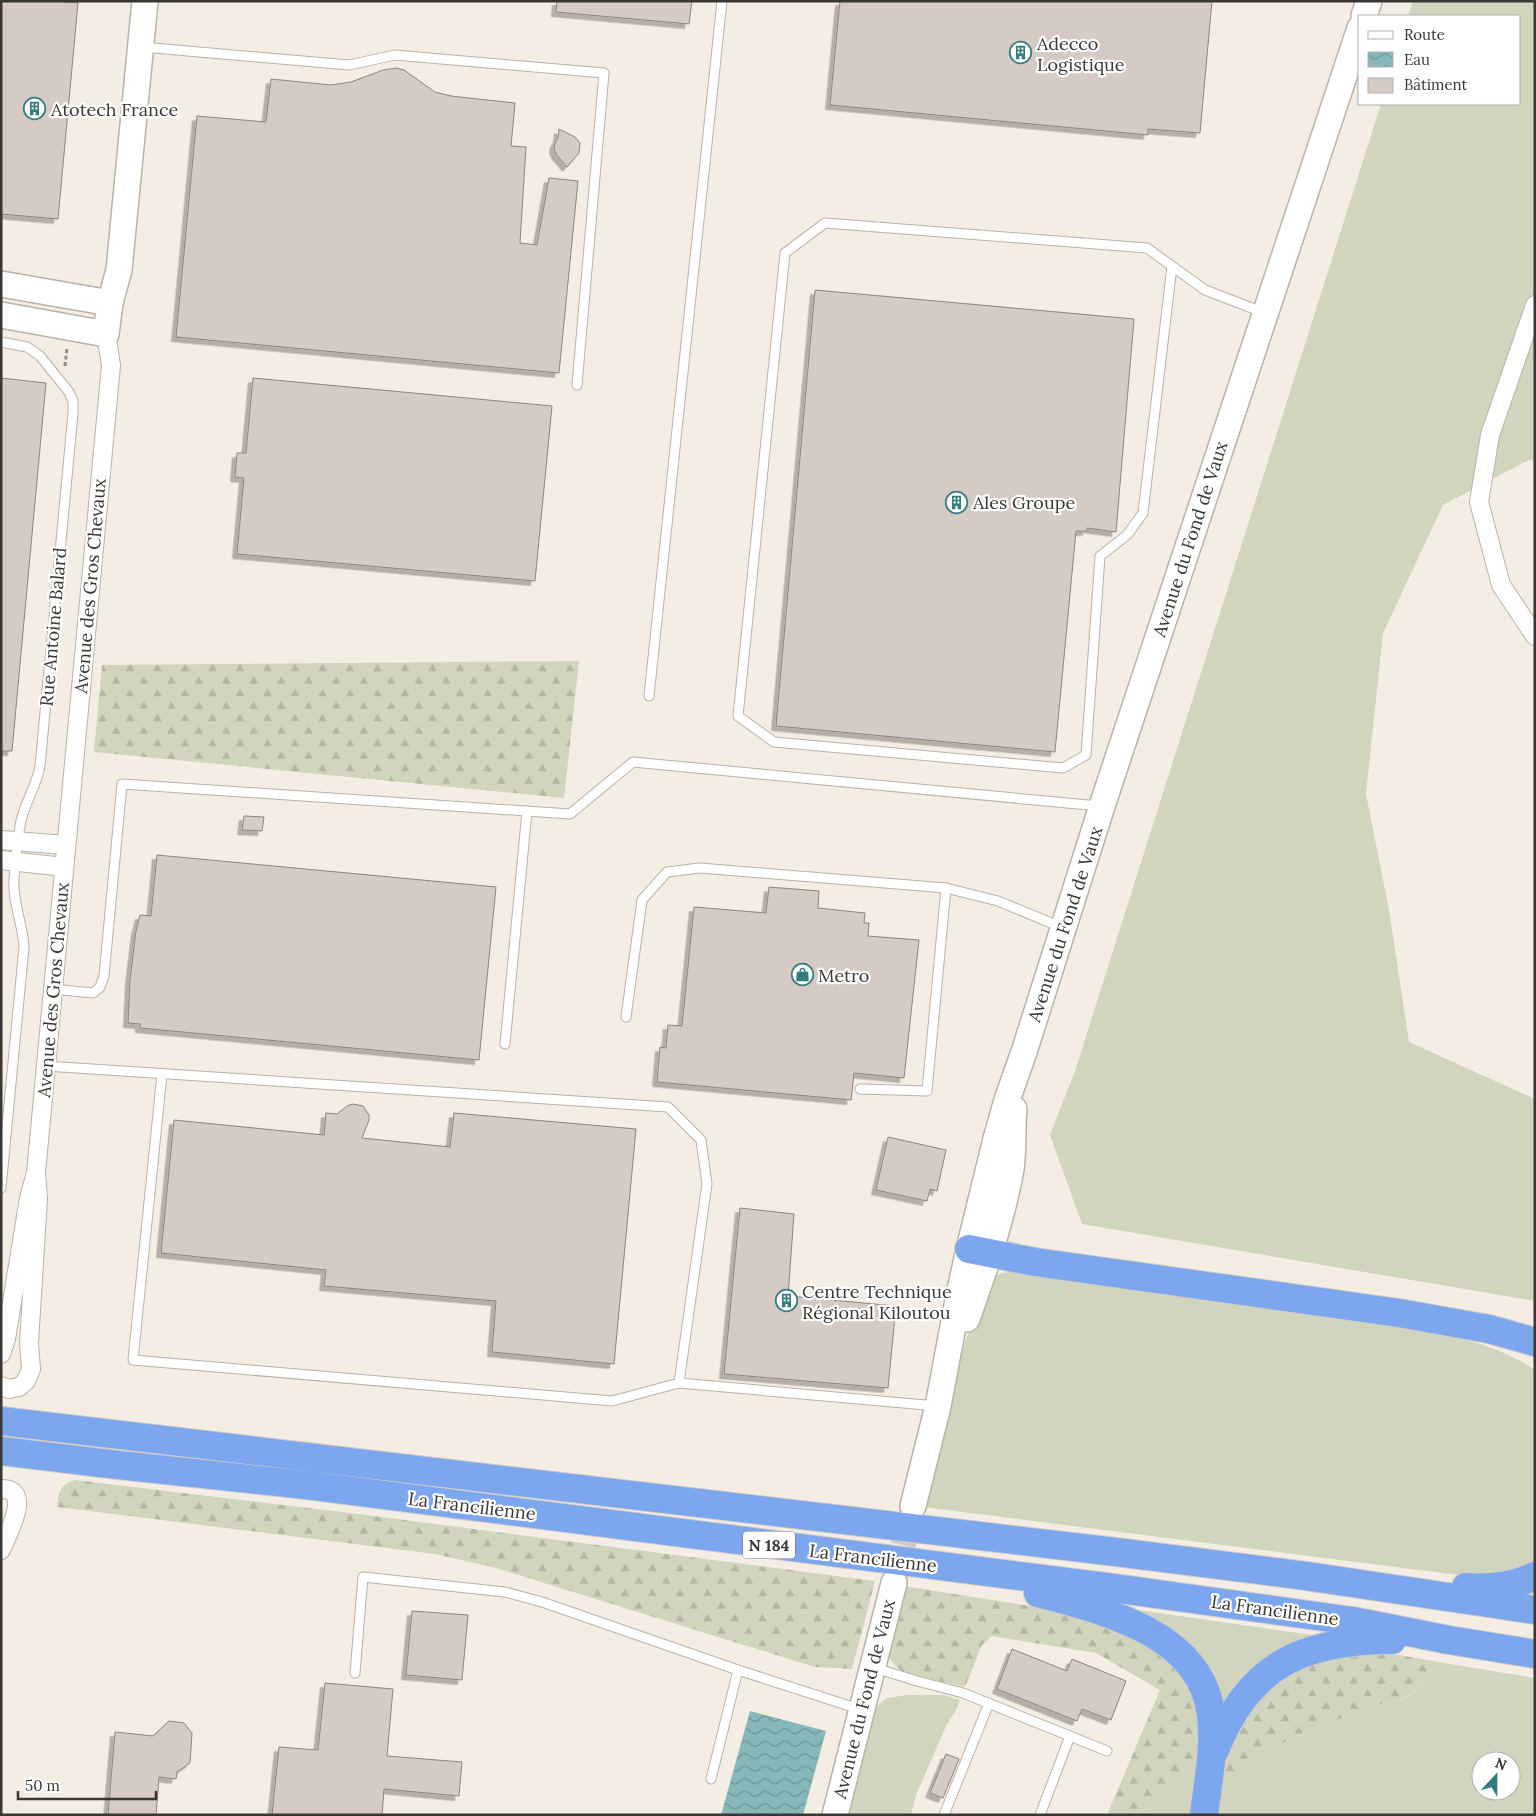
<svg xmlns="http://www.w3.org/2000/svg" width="1536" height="1816" viewBox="0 0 1536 1816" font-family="Lora,serif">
<defs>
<pattern id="forest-firs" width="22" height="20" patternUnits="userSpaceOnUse" patternTransform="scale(1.25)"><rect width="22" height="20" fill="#d1d5bd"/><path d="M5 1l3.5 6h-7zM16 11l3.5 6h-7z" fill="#b4b7a3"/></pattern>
<pattern id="water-waves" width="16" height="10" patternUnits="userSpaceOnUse" patternTransform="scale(1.25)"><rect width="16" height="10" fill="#87b7b8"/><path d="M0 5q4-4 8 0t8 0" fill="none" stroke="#6f9696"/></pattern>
<filter id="shadow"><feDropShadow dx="-4.5" dy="4.5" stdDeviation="0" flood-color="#0004"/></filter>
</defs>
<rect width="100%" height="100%" fill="#f4ede4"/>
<g fill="#d1d5bd" fill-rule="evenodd">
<polygon points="1413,1 1535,1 1535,460 1529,460 1443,505 1383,633 1366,794 1389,910 1409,1042 1535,1099 1535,1301 1082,1224 1050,1135 1075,1071 1381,104 1520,104 1520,16 1408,16"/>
<path d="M1025,1271L1434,1332C1472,1341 1502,1348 1535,1370V1564L1500,1575H1458L923,1507L956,1367L986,1284C997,1271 1009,1272 1025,1271Z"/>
<polygon points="1138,1610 1312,1635 1313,1639 1224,1707 1219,1707 1138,1617"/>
<path d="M1444,1663L1535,1678V1815H1214L1217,1786L1238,1775L1260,1758L1291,1738L1367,1708L1405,1698L1434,1677ZM1481,1761H1511V1791H1481Z"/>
<polygon points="908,1695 943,1695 960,1700 955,1712 947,1724 916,1795 911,1815 845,1815 869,1720 877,1706 887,1698"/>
<polygon points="1198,1765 1192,1815 1145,1815 1159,1791"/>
</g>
<g fill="url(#forest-firs)">
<polygon points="579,661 564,798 94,752 102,665"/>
<path d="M75,1480L350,1513L875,1581L852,1669L815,1667L496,1568L435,1554L57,1507C59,1491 59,1485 75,1480Z"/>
<path d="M903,1586L1037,1607L1096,1619L1159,1647L1193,1687L1201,1718L1198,1765L1159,1791L1145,1815H1107L1160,1690L1096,1653L992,1636L982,1645L965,1687L905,1673C899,1669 891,1663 889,1656C884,1644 900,1599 903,1586Z"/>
<polygon points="1341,1653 1399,1655 1444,1663 1434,1677 1404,1698 1367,1708 1291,1738 1260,1758 1238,1775 1217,1786 1232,1727 1283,1673"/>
</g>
<polygon fill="url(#water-waves)" points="750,1711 826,1731 803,1815 721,1815"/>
<g fill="#d5cbc4" stroke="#8d847d" filter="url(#shadow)">
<polygon points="1,1 56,1 78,3 58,219 1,214"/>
<polygon points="557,1 692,1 689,24 556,12"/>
<polygon points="840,1 1212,1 1200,133 1148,129 1148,135 830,105"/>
<polygon points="396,68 404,70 435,92 451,96 515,103 511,146 526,147 520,243 537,245 549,178 578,181 559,373 176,337 197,116 266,122 271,79 331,85 351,82 383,70"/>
<polygon points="559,129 575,137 580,143 579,153 567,167 556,154 554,148 555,143 558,138"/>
<polygon points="815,290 1134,319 1116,532 1087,528 1087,531 1076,531 1055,752 776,726"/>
<polygon points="1,378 46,383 12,751 1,751"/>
<polygon points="253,378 552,406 535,581 237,554 244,478 235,477 237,453 246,453"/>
<polygon points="244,816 264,817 262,831 242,830"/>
<polygon points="157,855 496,887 479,1060 140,1028 140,1024 128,1023 130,980 136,931 140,915 151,916"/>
<polygon points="769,887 819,891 818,908 865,913 864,923 869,923 868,936 919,940 904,1078 854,1073 851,1100 657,1082 660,1047 666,1048 668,1025 682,1026 694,907 766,913"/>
<polygon points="353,1104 363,1106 369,1115 369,1120 362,1138 450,1147 454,1113 636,1129 614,1364 492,1352 496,1301 324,1286 326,1270 161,1253 174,1120 324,1135 326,1113 337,1114 347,1106"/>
<polygon points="888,1137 946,1150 937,1191 930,1189 927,1201 876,1190"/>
<polygon points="740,1208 794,1214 788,1296 896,1306 888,1388 724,1374"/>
<polygon points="412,1611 468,1615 462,1680 406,1675"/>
<polygon points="1012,1649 1067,1671 1072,1659 1126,1681 1111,1720 1082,1709 1077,1721 997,1689"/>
<polygon points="325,1683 393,1689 387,1756 462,1762 459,1796 384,1789 382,1815 272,1815 279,1747 318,1750"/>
<polygon points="169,1721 184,1723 192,1733 190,1763 177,1772 176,1779 159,1777 156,1815 108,1815 115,1732 153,1736"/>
<polygon points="946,1754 959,1759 943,1798 930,1793"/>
</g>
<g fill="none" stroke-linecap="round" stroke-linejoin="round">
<polyline stroke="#cfc9c1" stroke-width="25" stroke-dasharray="25 12" stroke-linecap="butt" points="894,1581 912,1508"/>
<defs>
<g id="lane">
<polyline points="142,47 349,65 395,55 604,73 577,385"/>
<polyline points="1172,266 1143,513 1127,535 1100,556 1086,755 1063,768 774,742 738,716 785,253 825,223 1147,248 1205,290 1265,313"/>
<path d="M1,342L27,347L40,356L69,392L73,401V413L40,766C37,784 27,799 22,817C17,835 16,860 14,878C12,902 23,924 24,947L1,1188"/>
<polyline points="649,696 722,1"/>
<polyline points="52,989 93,993 100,987 104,976 122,784 570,814 633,762 1099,806"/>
<polyline points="626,1017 642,900 667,872 700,868 946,888 998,901 1063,928"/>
<polyline points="505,1044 527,811"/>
<polyline points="46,1066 668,1107 701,1140 707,1184 679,1383 937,1406"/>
<polyline points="162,1074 133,1360 612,1401 679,1383"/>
<polyline points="860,1089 927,1091 946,888"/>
<polyline points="875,1668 917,1681 963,1693 1107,1751"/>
<polyline points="355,1673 363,1577 505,1592 542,1602 738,1670 859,1709"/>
<polyline points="711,1779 738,1670"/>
<polyline points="944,1815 989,1703"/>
<polyline points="1040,1815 1070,1736"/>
</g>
<g id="street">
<polyline points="1535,305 1490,435 1479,502 1501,585 1535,636"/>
<polyline points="1,840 66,845"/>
<polyline points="1,860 64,867"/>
<polyline points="36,1173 111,365 106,334"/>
<polyline points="1,1354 6,1339 29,1198 36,1173 38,1199 29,1343 31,1369 26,1381 19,1387 9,1389 1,1386"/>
<path d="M1,1489C34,1488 7,1535 1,1550"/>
</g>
<g id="secondary">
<polyline points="1364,16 1369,1"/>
<polyline points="1,284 110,303"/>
<polyline points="1,315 106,334 110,303 119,270 145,1"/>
<path d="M967,1319C984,1270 1002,1221 1011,1169C1014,1149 1012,1129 1014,1109"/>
<polyline points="913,1506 938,1406 959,1295 969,1249 996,1139 1007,1100 1024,1052 1102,806 1360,28"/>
<polyline points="835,1815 894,1583"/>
</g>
<g id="highway">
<polyline points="969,1249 1035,1262 1399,1313 1489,1329 1535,1342"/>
<polyline points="1,1421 1116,1552 1306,1576 1535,1610"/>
<polyline points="1,1451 118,1465 306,1485 1106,1587 1353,1621 1449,1640 1535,1654"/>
<path d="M1466,1587C1488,1589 1514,1586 1535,1576"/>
<path d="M1038,1593C1104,1611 1202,1633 1211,1715C1215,1748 1208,1782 1204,1815"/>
<path d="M1215,1750C1249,1664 1304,1640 1392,1640"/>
</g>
</defs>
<use href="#lane" stroke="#b9b2a9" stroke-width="11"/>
<use href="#street" stroke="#b9b2a9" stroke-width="20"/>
<use href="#secondary" stroke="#b9b2a9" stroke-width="28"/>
<use href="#highway" stroke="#cccbca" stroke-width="30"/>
<polyline stroke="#908c85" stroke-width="3" stroke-dasharray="4 2.5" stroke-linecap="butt" points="65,366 67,348"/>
<use href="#lane" stroke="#fff" stroke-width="9"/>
<use href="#street" stroke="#fff" stroke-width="18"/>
<use href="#secondary" stroke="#fff" stroke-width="25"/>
<use href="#highway" stroke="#7ca6ed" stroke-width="28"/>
</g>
<defs>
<symbol id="building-ring" viewBox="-11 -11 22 22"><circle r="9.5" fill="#fff" stroke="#337c80" stroke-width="1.5"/><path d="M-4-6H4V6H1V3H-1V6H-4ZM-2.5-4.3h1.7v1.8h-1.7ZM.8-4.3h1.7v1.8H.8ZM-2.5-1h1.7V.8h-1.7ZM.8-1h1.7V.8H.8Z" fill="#337c80"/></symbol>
<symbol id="shop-ring" viewBox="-11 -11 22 22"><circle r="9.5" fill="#fff" stroke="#337c80" stroke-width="1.5"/><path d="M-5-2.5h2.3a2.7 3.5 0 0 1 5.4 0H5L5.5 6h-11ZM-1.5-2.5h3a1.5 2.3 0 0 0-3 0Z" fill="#337c80"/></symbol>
</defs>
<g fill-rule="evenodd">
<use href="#building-ring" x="1008" y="40" width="25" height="25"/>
<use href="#building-ring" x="22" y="96" width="25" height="25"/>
<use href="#building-ring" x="944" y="490" width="25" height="25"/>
<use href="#shop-ring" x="790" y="962" width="25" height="25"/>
<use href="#building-ring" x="774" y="1288" width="25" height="25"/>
</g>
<g text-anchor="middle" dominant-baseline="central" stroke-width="4.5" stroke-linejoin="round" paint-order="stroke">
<rect fill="#fff" stroke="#747370" stroke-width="1" x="743" y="1531.5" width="52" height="27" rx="4"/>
<g font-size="16" font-weight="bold" fill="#393733">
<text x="769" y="1545">N 184</text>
</g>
<g font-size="18" fill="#393733" stroke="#fff" text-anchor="start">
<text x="1037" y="43">Adecco<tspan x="1037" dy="21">Logistique</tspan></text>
<text x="51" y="109">Atotech France</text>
<text x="973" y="502">Ales Groupe</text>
<text x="818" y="975">Metro</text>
<text x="802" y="1291">Centre Technique<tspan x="802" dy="21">Régional Kiloutou</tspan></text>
</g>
<g font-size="18" fill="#393733" stroke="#fff">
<text transform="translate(1190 539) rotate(-72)">Avenue du Fond de Vaux</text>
<text transform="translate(90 586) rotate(-85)">Avenue des Gros Chevaux</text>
<text transform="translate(53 627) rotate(-85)">Rue Antoine Balard</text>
<text transform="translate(1065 924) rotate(-72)">Avenue du Fond de Vaux</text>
<text transform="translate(53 990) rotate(-85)">Avenue des Gros Chevaux</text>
<text transform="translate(472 1506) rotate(7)">La Francilienne</text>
<text transform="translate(873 1558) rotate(7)">La Francilienne</text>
<text transform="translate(1275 1610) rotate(8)">La Francilienne</text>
<text transform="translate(864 1699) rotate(-76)">Avenue du Fond de Vaux</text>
</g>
</g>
<rect width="1536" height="1816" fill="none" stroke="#393733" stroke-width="5"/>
<rect x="1358" y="15" width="162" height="90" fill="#ffffff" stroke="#b0afad"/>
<rect x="1368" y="31" width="25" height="8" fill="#ffffff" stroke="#b0afad"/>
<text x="1404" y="40" font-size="15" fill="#393733">Route</text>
<rect x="1368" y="52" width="25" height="15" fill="url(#water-waves)" stroke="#b0afad"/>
<text x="1404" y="65" font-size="15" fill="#393733">Eau</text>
<rect x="1368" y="78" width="25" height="15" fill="#d5cbc4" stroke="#b0afad"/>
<text x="1404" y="90" font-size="15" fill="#393733">Bâtiment</text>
<g transform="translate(1496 1776) rotate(22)"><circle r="24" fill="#ffffff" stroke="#b0afad"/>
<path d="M0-4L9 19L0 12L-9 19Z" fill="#337c80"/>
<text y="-8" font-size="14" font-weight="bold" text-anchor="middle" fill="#393733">N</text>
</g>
<path d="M18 1791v8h138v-8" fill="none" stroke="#393733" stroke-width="2.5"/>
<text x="25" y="1791" font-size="15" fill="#393733" stroke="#ffffff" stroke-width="4" paint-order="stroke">50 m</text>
</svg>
